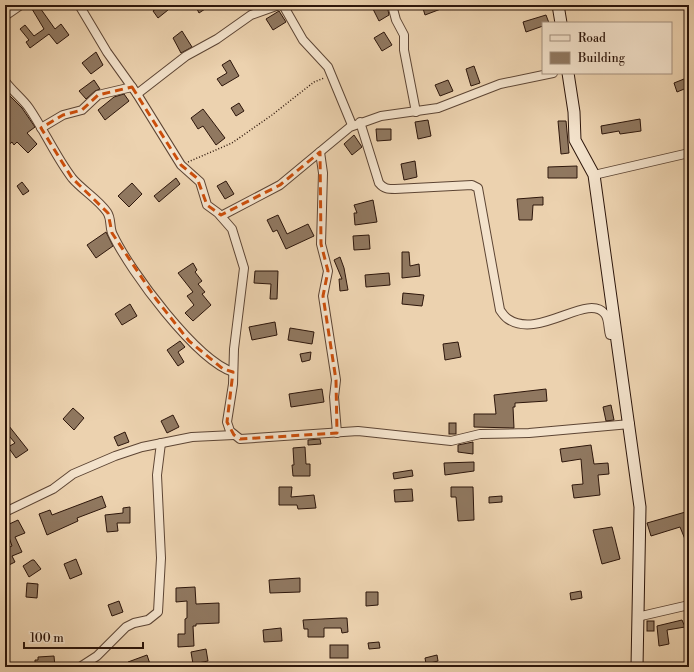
<svg xmlns="http://www.w3.org/2000/svg" width="694" height="672" viewBox="0 0 694 672" font-family="'Libre Bodoni',serif">
<rect width="100%" height="100%" fill="#ecd2af"/>
<filter id="stains"><feTurbulence type="fractalNoise" baseFrequency=".005" numOctaves="4"/><feColorMatrix values="0 0 0 0 .2 0 0 0 0 .09 0 0 0 0 .02 0 0 0 .5 -.17"/></filter>
<radialGradient id="worn" r=".72"><stop offset=".6" stop-color="#630" stop-opacity="0"/><stop offset="1" stop-color="#630" stop-opacity=".3"/></radialGradient>
<g fill="#907860" stroke="#2d160b">
<polygon points="38,5 55,29 61,24 69,35 57,44 49,34 30,48 26,42 29,40 20,29 25,25 34,36 44,29 32,9"/>
<polygon points="161,5 164,5 168,10 158,18 153,11"/>
<polygon points="195,5 211,5 199,13"/>
<polygon points="371,5 387,5 389,15 379,21"/>
<polygon points="422,5 446,5 446,7 425,15"/>
<polygon points="279,11 286,22 273,30 266,19"/>
<polygon points="546,15 549,23 543,23 543,26 526,32 523,22"/>
<polygon points="182,31 192,47 181,53 173,38"/>
<polygon points="384,32 392,45 382,51 374,38"/>
<polygon points="96,52 103,65 91,74 82,63"/>
<polygon points="230,60 239,76 222,86 217,79 227,73 222,65"/>
<polygon points="474,66 480,83 471,86 466,69"/>
<polygon points="689,77 689,87 677,92 674,83"/>
<polygon points="94,80 100,89 95,91 86,99 79,91"/>
<polygon points="448,80 453,91 440,96 435,85"/>
<polygon points="124,94 129,101 105,120 98,110 114,97"/>
<polygon points="10,96 22,108 35,127 27,133 37,144 28,153 17,142 14,145 12,142 5,148 5,118 8,115 5,112 5,101"/>
<polygon points="239,103 244,111 236,116 231,108"/>
<polygon points="203,109 225,138 216,145 203,126 198,129 191,118"/>
<polygon points="640,119 641,131 620,134 619,131 602,134 601,126"/>
<polygon points="428,120 431,136 418,139 415,122"/>
<polygon points="558,121 566,121 569,153 561,154"/>
<polygon points="376,129 391,129 391,140 377,141"/>
<polygon points="354,135 362,147 352,155 344,144"/>
<polygon points="415,161 417,177 404,180 401,164"/>
<polygon points="577,166 577,178 548,178 548,167"/>
<polygon points="176,178 180,184 159,202 154,196"/>
<polygon points="226,181 234,194 225,199 217,186"/>
<polygon points="22,182 29,191 23,195 17,186"/>
<polygon points="132,183 142,194 129,207 118,196"/>
<polygon points="543,197 543,205 533,205 532,220 519,220 517,199"/>
<polygon points="373,200 377,222 355,225 354,213 357,213 354,205"/>
<polygon points="278,215 287,234 308,224 314,236 286,249 277,230 273,232 267,220"/>
<polygon points="106,232 113,246 96,258 87,245"/>
<polygon points="369,235 370,249 354,250 353,236"/>
<polygon points="402,252 409,252 410,266 419,264 420,276 402,278"/>
<polygon points="340,257 344,268 348,290 340,291 339,279 342,279 334,260"/>
<polygon points="193,263 197,270 195,272 202,281 198,284 205,292 202,294 211,305 193,321 185,313 194,305 187,296 193,292 178,273"/>
<polygon points="255,271 278,271 277,299 270,299 271,284 254,283"/>
<polygon points="389,273 390,285 366,287 365,275"/>
<polygon points="403,293 424,295 422,306 402,304"/>
<polygon points="130,304 137,316 122,325 115,314"/>
<polygon points="275,322 277,335 252,340 249,327"/>
<polygon points="290,328 314,332 312,344 288,340"/>
<polygon points="180,341 185,347 178,352 184,362 178,366 167,350"/>
<polygon points="458,342 461,357 445,360 443,344"/>
<polygon points="311,352 310,360 302,362 300,354"/>
<polygon points="322,389 324,402 291,407 289,394"/>
<polygon points="546,389 547,401 515,403 515,407 513,407 514,428 474,427 474,414 496,414 494,395"/>
<polygon points="611,405 614,420 606,421 603,407"/>
<polygon points="73,408 84,418 74,430 63,419"/>
<polygon points="173,415 179,427 167,433 161,421"/>
<polygon points="5,421 28,450 16,458 8,447 15,443 5,431"/>
<rect x="449" y="423" width="7" height="11"/>
<polygon points="125,432 129,442 118,446 114,437"/>
<polygon points="320,439 321,444 308,445 308,440"/>
<polygon points="473,442 473,454 458,452 458,445"/>
<polygon points="591,445 594,464 608,463 609,474 598,475 600,495 574,498 572,485 583,484 581,459 562,462 560,449"/>
<polygon points="305,447 306,464 310,464 310,476 293,476 292,465 294,465 293,448"/>
<polygon points="474,462 474,471 445,475 444,463"/>
<polygon points="412,470 413,476 394,479 393,473"/>
<polygon points="279,487 292,487 291,497 314,495 316,508 298,509 297,505 279,505"/>
<polygon points="451,487 473,487 474,520 458,521 456,497 451,497"/>
<polygon points="412,489 413,501 395,502 394,490"/>
<polygon points="102,496 106,507 77,518 78,521 47,535 39,514 50,510 52,515"/>
<polygon points="502,496 502,502 489,503 489,497"/>
<polygon points="130,507 130,523 117,523 118,531 107,532 105,515 123,513 123,508"/>
<polygon points="689,511 689,549 680,527 651,536 647,523"/>
<polygon points="18,520 25,533 15,537 22,552 12,556 15,562 5,567 5,549 12,546 5,526"/>
<polygon points="612,527 620,559 602,564 593,530"/>
<polygon points="76,559 82,574 70,579 64,564"/>
<polygon points="32,560 34,560 41,569 29,577 23,566"/>
<polygon points="300,578 300,592 270,593 269,580"/>
<polygon points="27,583 38,584 37,598 26,597"/>
<polygon points="195,587 196,604 219,603 219,623 196,624 196,626 193,626 194,646 178,647 178,634 185,634 185,619 187,618 187,601 176,602 176,588"/>
<polygon points="581,591 582,598 571,600 570,593"/>
<polygon points="366,592 378,592 378,605 366,606"/>
<polygon points="119,601 123,612 112,616 108,605"/>
<polygon points="341,618 347,618 348,632 342,633 341,628 324,628 324,637 308,637 308,629 304,629 303,620"/>
<polygon points="682,620 685,627 667,630 669,644 659,646 657,626"/>
<rect x="647" y="621" width="7" height="10"/>
<polygon points="281,628 282,641 264,642 263,630"/>
<polygon points="379,642 380,648 369,649 368,643"/>
<rect x="330" y="645" width="18" height="13"/>
<polygon points="206,649 208,661 193,664 191,652"/>
<polygon points="147,655 151,667 130,667 128,662"/>
<polygon points="437,655 438,661 426,664 425,658"/>
<polygon points="54,656 55,667 35,667 35,660 38,660 38,657"/>
</g>
<g fill="none" stroke-linecap="round" stroke-linejoin="round">
<defs>
<g id="street">
<polyline points="79,5 107,52 137,94 181,165 200,182 207,205 218,213 232,229 244,268 234,349 233,384 227,422 230,431 240,439 358,431 451,441 480,434 529,433 630,424"/>
<polyline points="283,5 303,40 328,67 352,125"/>
<polyline points="392,5 396,20 404,35 404,50 416,112"/>
<polyline points="5,16 21,5"/>
<path d="M5,81C12,91 22,98 29,108C44,130 56,157 72,178C82,190 98,199 107,212C112,219 109,228 113,235C130,271 196,360 233,372"/>
<polyline points="137,94 186,56 217,39 251,15 279,5"/>
<path d="M360,122L379,183C384,189 388,189 395,189L472,185L478,188L500,310C502,313 505,317 508,319C539,340 588,292 605,314C609,319 608,329 610,335H617"/>
<polyline points="41,128 63,115 82,110 98,95 132,87"/>
<polyline points="320,152 323,173 321,244 328,271 323,296 336,380 334,397 337,433"/>
<polyline points="594,175 689,153"/>
<polyline points="221,216 280,185 350,127 381,116 438,108 500,84 553,73"/>
<polyline points="5,512 53,489 73,474 115,456 142,447 192,437 234,435"/>
<polyline points="637,617 689,605"/>
<polyline points="80,667 97,656 126,627 134,623 148,620 158,612 161,558 157,475 161,443"/>
</g>
<g id="secondary">
<polyline points="558,5 561,23"/>
<polyline points="568,73 574,112 575,140 594,175 640,507 637,667"/>
</g>
</defs>
<use href="#street" stroke="#5d4534" stroke-width="10"/>
<use href="#secondary" stroke="#2d160b" stroke-width="13"/>
<polyline stroke="#2d160b" stroke-width="1.5" stroke-dasharray="1 2" stroke-linecap="butt" points="188,162 232,143 272,115 314,82 324,78"/>
<use href="#street" stroke="#f3e2cb" stroke-width="8"/>
<use href="#secondary" stroke="#f3e2cb" stroke-width="11"/>
</g>
<path fill="none" stroke="#cc4f0c" stroke-width="3" stroke-dasharray="8 5" stroke-linejoin="round" d="M132,87L181,165L197,178L207,205L221,215L280,185L320,152L321,244L328,271L323,296L336,380L337,433L240,439L234,435L227,422L233,372L223,369L189,341L156,299L112,233L108,213L72,178L41,128L63,115L82,110L98,95Z"/>
<rect width="694" height="672" fill="none" stroke="#ecd2af" stroke-width="20"/>
<rect x="6" y="6" width="682" height="660" fill="none" stroke="#2d160b" stroke-width="2"/>
<rect x="10" y="10" width="674" height="652" fill="none" stroke="#2d160b"/>
<rect x="542" y="22" width="130" height="52" fill="#f3e2cb" stroke="#a4907e"/>
<rect x="550" y="35" width="20" height="6" fill="#f3e2cb" stroke="#a4907e"/>
<text x="578" y="42" font-size="12" fill="#2d160b">Road</text>
<rect x="550" y="52" width="20" height="12" fill="#907860" stroke="#a4907e"/>
<text x="578" y="62" font-size="12" fill="#2d160b">Building</text>
<path d="M24 642v6h119v-6" fill="none" stroke="#2d160b" stroke-width="2"/>
<text x="30" y="642" font-size="12" fill="#2d160b" stroke="#f3e2cb" stroke-width="3" paint-order="stroke">100 m</text>
<rect width="100%" height="100%" filter="url(#stains)"/>
<rect width="100%" height="100%" fill="url(#worn)"/>
</svg>
